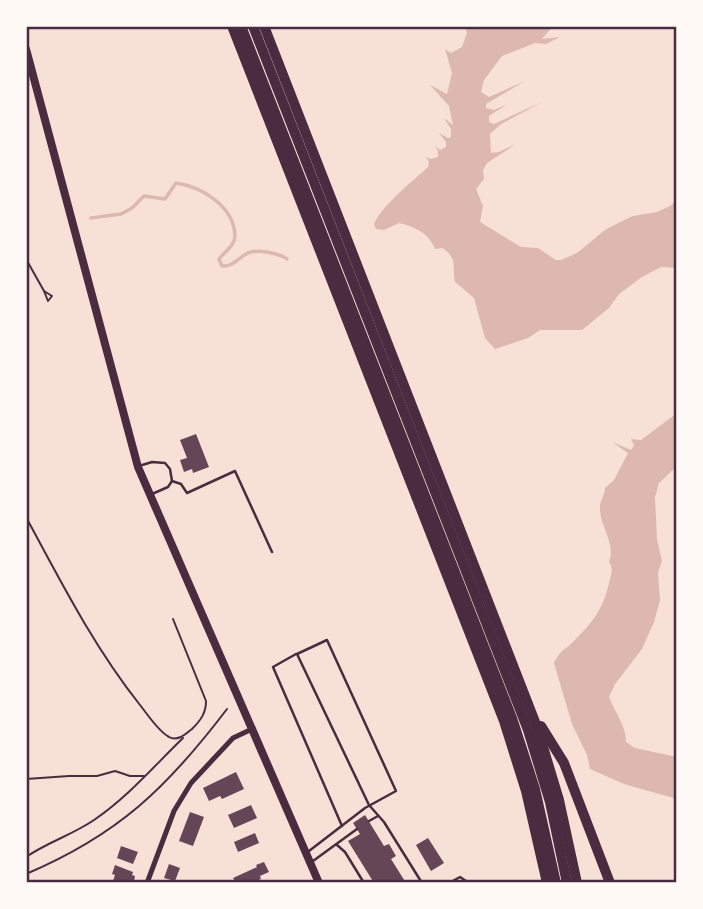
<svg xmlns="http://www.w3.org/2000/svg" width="703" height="909" viewBox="0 0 703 909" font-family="'Archivo Narrow',sans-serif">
<rect width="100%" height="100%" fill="#f7e1d7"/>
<g fill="#dcb8b0">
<path d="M465,26C493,30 525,26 553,26L542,39L560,37L546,44L535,43L502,56L484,80L481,92L489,97L525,81L486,104V108L494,110L506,105L489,116V122L494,124L542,102L501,124L490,134L491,153L499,152L516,144L487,163L483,170L484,179L476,189L483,206L480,222L521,247L538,248L556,260H561L577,253L605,230L620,222L633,216L657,212L670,206L677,199V268L661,267L642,277L619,294L609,308L582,330H540L528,338L495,349L485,338L474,298L455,282C452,267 458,257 442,248L435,249C429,233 415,227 399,223L384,230L376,229L374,224C383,204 412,182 428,167L429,162L426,157L430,159L438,157V151L435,146L440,150L446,147V142L439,133L448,138L451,137V129L444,118L453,125L449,106L430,85L447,94L452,73L445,49L451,53L462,47L467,33Z"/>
<path d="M677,413V466L659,483L655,497L657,539L662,561L658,572L660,600L654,622L642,649L615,684L609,697C615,713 626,725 626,742L635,748L677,757V799L624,784L590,769L587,755L572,724L554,663C559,652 564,650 572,643C592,623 603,610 609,583C611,574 614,570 609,562C616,544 601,528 600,510C599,501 605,496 605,488L614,480L628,453L612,442L631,450L634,445L631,439L641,440Z"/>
</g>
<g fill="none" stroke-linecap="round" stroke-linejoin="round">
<path stroke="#dcb8b0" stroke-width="3.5" d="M91,218L121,214L132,208L144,196L165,199L176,183C202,187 234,206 235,236C235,246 224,252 219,259L222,266C233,267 238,258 248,253C257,249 279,253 287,259"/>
</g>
<g fill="#644757">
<polygon points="196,434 209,467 193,473 192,469 184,472 180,460 187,458 180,440"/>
<polygon points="236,772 244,789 222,799 220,796 209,801 203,788"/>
<polygon points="251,805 257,818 234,828 228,815"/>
<polygon points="190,812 204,817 193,846 179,841"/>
<polygon points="365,815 384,846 389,844 396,856 391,859 406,883 374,883 348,841 360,834 353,823"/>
<polygon points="255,833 259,843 238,852 234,842"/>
<polygon points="428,838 444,863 431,871 416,845"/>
<polygon points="121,846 138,852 133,864 117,858"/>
<polygon points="264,862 269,872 260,876 261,879 253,882 251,880 236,883 233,878 257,867 256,865"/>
<polygon points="169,864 180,868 175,881 164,878"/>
<polygon points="115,865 133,872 132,875 135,876 134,881 129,880 128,883 118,883 113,881 115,875 112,874"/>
</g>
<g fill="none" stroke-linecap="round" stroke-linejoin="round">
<g stroke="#4a2c40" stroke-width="2">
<polyline points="26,259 44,291"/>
<polygon points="44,291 52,296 48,301"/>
<path d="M26,517C61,582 94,647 140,705C148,715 158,731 169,737C177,742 186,734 192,729C201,720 206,713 206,701L173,619"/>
<polyline points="26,779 69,776 97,776 115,771 130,776 144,776"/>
<path d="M26,857C48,842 72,835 94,820C128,797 154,766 183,738"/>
<path d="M26,874C118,835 167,788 227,709"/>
</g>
<g stroke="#4a2c40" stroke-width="2.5">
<polyline points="139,466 152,462 165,463 170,469 172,481 168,487 152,494"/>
<polyline points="172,481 181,484 187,493 235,471 272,552"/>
<polyline points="296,654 273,667 342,826"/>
<polyline points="369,821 378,816"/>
<polyline points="337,845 345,852 364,883"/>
<polyline points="309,851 365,808 396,791 327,640 297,654 369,805 384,822 422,883"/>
<polyline points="313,861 357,829"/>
<polyline points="449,883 460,877 469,883"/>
</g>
<polyline stroke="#4a2c40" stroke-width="5" points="147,883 174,811 191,783 233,738 252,729"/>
<polyline stroke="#4a2c40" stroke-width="8" points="26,49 138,467 319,883"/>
<g stroke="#4a2c40" stroke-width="10">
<polyline points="232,26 504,721 526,791 547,883"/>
<polyline points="241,26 512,718 535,789 556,883"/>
<polyline points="253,26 528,730 550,802 567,883"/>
<polyline points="264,26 537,727 559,800 577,883"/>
<polyline points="541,726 564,763 610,883"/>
</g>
</g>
<rect width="703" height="909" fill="none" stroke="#fffaf5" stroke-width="56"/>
<rect x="28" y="28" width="647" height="853" fill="none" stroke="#4a2c40" stroke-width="2.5"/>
</svg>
